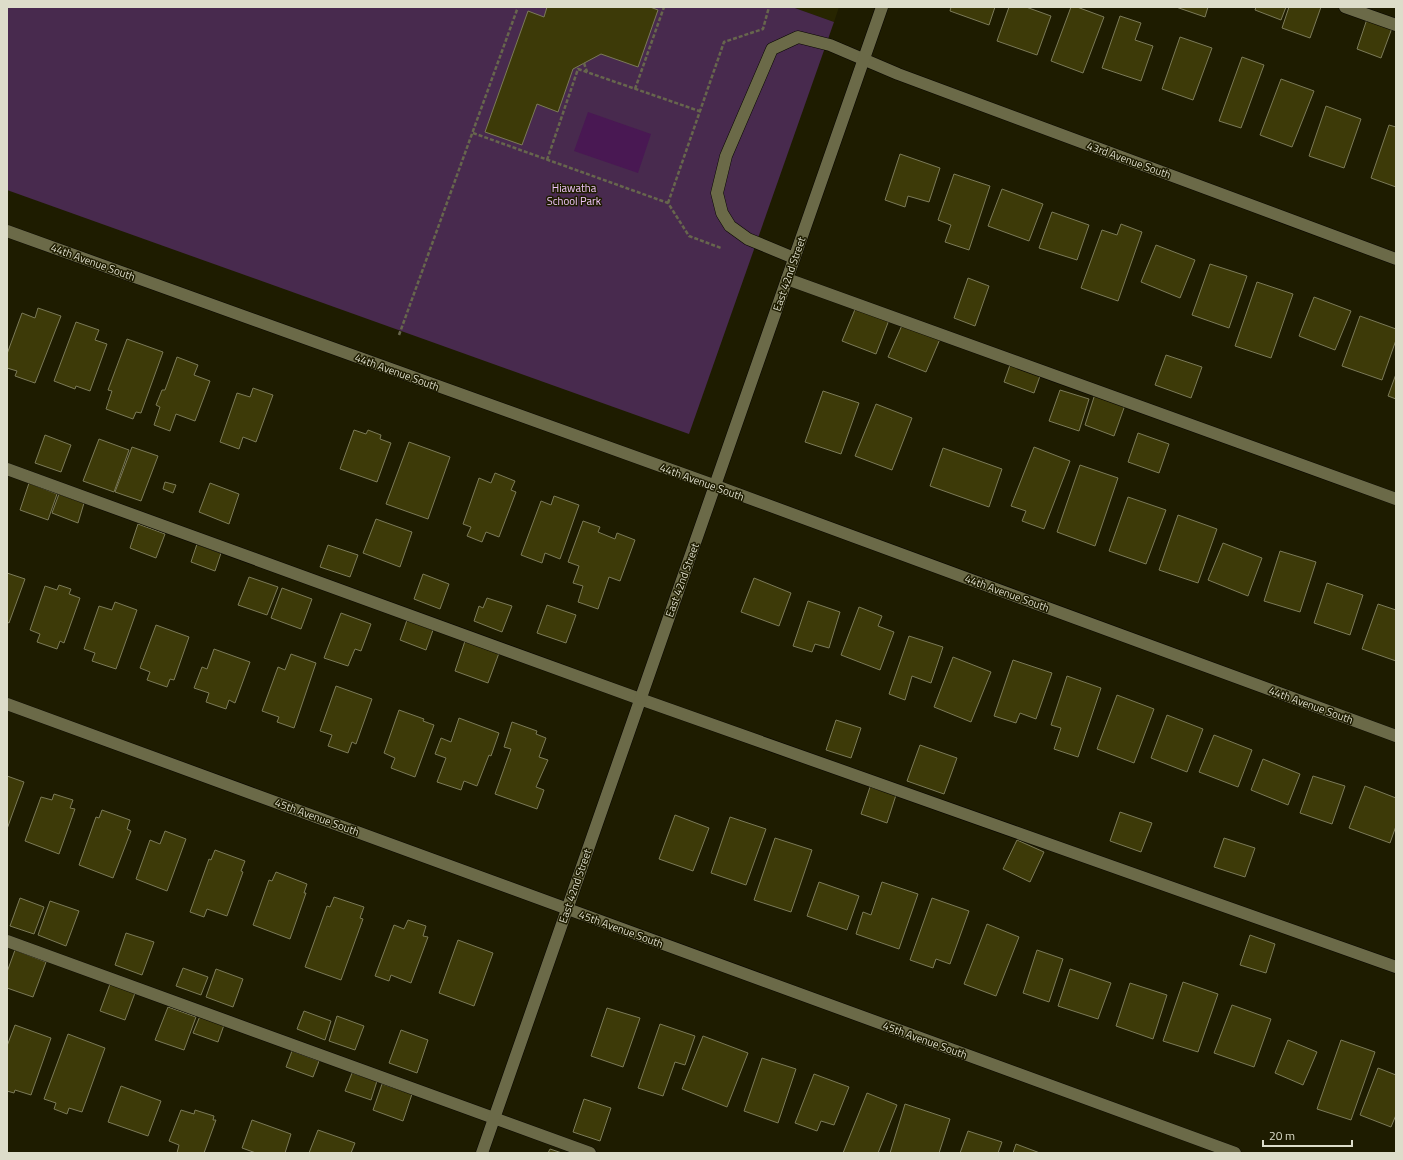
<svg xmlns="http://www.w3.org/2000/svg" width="1403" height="1160" viewBox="0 0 1403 1160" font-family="'Titillium Web',sans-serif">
<rect width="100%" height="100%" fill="#1e1c00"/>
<polygon fill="#272500" points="792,7 839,7 834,22"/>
<polygon fill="#482a4e" points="7,7 792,7 834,22 689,434 7,190"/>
<polygon fill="#491853" points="588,112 651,134 638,173 574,151"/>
<g fill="#3d3a08" stroke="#7b7a58">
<polygon points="547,7 650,7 658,10 638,67 601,54 573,69 558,112 537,104 522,145 485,132 528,11 544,17"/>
<polygon points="951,7 995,7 989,25 950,11"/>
<polygon points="1009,7 1026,7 1051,16 1037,55 997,41"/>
<polygon points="1071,7 1077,7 1104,17 1083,73 1051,61"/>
<polygon points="1176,7 1208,7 1205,17"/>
<polygon points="1256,7 1286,7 1281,20 1255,10"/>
<polygon points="1289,7 1321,7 1310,38 1282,28"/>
<polygon points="1120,16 1141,23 1135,40 1153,46 1141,81 1102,68"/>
<polygon points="1367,19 1392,28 1381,58 1357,49"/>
<polygon points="1180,37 1212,48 1193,100 1162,89"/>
<polygon points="1242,57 1264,65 1241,128 1219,121"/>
<polygon points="1281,79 1314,91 1292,147 1260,135"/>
<polygon points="1326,106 1361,119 1344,168 1309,156"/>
<polygon points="1389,125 1396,127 1396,187 1371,178"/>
<polygon points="900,154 940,168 929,202 908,196 905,207 885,200"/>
<polygon points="954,174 990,186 969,250 945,242 951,225 938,220"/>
<polygon points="1002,189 1043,204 1029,241 988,226"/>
<polygon points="1052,212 1089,225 1077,260 1039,248"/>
<polygon points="1121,224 1142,232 1118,301 1081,288 1102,230 1117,235"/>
<polygon points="1156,245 1195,260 1180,298 1141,282"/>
<polygon points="1210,264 1247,276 1229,328 1192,315"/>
<polygon points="968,278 989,286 975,326 954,318"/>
<polygon points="1257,282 1293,294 1271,358 1235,346"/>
<polygon points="1314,297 1351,311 1335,350 1299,336"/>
<polygon points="856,307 889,320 876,354 842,341"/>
<polygon points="38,308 61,316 35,383 15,376 17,371 7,368 7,354 22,313 35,318"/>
<polygon points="1360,316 1396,329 1396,340 1382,380 1342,366"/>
<polygon points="76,322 99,330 95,340 107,344 90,391 76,386 75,389 54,381"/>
<polygon points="903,323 940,339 926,372 888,357"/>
<polygon points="127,339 163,352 141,413 136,412 133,419 106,409 112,391 108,390"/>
<polygon points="1166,355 1202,367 1191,398 1155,385"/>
<polygon points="177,357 198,365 194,375 210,381 195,421 176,414 170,431 154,425 160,407 156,405 162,390 165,390"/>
<polygon points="1010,365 1040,376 1034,393 1004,382"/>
<polygon points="1396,374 1396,399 1388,396"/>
<polygon points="253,388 273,395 256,442 243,437 239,449 220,442 237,393 250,397"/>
<polygon points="1060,390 1089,399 1079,431 1049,421"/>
<polygon points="823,391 859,403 841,454 805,442"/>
<polygon points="1095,394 1125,405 1114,436 1085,425"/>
<polygon points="876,404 912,418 892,470 855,456"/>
<polygon points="354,430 366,434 368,430 381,435 380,439 391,443 377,482 340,469"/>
<polygon points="1138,433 1169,444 1159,473 1128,462"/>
<polygon points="45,435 71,445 61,472 35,463"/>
<polygon points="99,439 129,450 114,492 83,481"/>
<polygon points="409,442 450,457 428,519 386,504"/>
<polygon points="132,447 158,456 141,501 115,492"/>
<polygon points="1034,447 1070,461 1044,529 1022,521 1026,511 1011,506"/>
<polygon points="943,448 1002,469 989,507 930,486"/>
<polygon points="1080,465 1118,478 1095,546 1057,532"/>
<polygon points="495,473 515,481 511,490 516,492 499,537 486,532 482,542 467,536 471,527 463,524 479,478 491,483"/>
<polygon points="165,482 176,485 173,493 163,489"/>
<polygon points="29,483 57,494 48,520 20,510"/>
<polygon points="210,483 239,494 229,524 199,512"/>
<polygon points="59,494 84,503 78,523 52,513"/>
<polygon points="554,496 579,505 560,559 545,553 542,563 521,555 541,501 551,505"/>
<polygon points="1128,497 1166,510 1146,564 1109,551"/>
<polygon points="1178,515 1217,529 1198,583 1159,570"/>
<polygon points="376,519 412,532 400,567 363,553"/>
<polygon points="583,521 600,527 598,532 615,539 617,533 635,540 620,581 609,577 598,609 578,602 583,586 573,583 579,566 568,562"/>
<polygon points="138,524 165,534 156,558 130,548"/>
<polygon points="1223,543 1262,558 1248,596 1208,580"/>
<polygon points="197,544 221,553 215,571 191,562"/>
<polygon points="328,545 358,555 350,577 320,567"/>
<polygon points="1280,551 1316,562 1300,612 1264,601"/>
<polygon points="7,573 25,579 9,623 7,622"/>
<polygon points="423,574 449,584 440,609 414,599"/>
<polygon points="249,577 278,587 267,615 238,605"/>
<polygon points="754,578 791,593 779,626 741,612"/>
<polygon points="1327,583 1363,595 1350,635 1314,623"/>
<polygon points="59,585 71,589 69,594 80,598 64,643 60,641 57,649 37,642 40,634 30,630 45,586 57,590"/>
<polygon points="282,588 312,599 301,629 271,618"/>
<polygon points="487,598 512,606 502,632 474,621 479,606 483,608"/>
<polygon points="808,601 840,612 829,648 815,644 812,652 793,646"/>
<polygon points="115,602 137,610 116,669 92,661 95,653 84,649 99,606 112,610"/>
<polygon points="1378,604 1396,610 1396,661 1362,649"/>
<polygon points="547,605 576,615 566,643 537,633"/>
<polygon points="859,607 882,616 878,626 894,632 880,670 841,655"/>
<polygon points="341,613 371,624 361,651 355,649 348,666 324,658"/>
<polygon points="407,620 433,630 426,650 400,640"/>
<polygon points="156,625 189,637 174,680 170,679 167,687 147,680 150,672 140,668"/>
<polygon points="909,636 943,647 931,683 912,676 905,700 889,694"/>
<polygon points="465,641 499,653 488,683 455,671"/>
<polygon points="214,649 250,662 235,703 229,700 226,709 206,702 209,693 194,688 202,667 207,669"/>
<polygon points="291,654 316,663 294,728 277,722 279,717 262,711 278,667 285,670"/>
<polygon points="953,657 991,672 971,722 934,707"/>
<polygon points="1013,660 1052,673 1036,719 1020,713 1016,723 994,716"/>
<polygon points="1067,676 1101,688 1078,757 1054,749 1061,728 1051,725"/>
<polygon points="336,686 372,699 356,744 352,742 348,753 328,746 332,735 320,731"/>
<polygon points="1117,695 1154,709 1134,763 1097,749"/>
<polygon points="399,710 424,719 423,721 434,725 415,777 391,768 395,758 384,753"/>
<polygon points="1167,715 1203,729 1187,772 1151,758"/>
<polygon points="459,718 499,733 491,756 489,755 477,786 464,781 461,790 437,782 446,758 435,754 441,738 451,742"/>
<polygon points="836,720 861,728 851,758 826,750"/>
<polygon points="512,722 537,731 536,734 546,738 539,757 548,760 536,787 544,790 537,809 495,794 511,749 504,747"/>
<polygon points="1214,735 1252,750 1238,787 1199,772"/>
<polygon points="920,745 957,758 944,794 907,781"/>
<polygon points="1263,759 1300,774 1288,805 1251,790"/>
<polygon points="7,776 24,782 7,829"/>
<polygon points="1313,776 1345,786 1332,824 1300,813"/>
<polygon points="1365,786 1396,798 1396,826 1390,843 1349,828"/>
<polygon points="870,787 896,795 887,823 861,814"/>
<polygon points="54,794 73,800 70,808 75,809 59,854 25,841 41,797 52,800"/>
<polygon points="102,810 130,820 127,829 131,831 113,878 79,865 96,817 99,818"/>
<polygon points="1120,812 1152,823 1141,852 1110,841"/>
<polygon points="675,815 709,828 693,871 659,859"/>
<polygon points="730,817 766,829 746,885 711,873"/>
<polygon points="165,831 186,839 167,891 136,879 150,840 160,844"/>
<polygon points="775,838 812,850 791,912 754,900"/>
<polygon points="1224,838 1255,848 1245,877 1214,867"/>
<polygon points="1017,840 1044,852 1030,882 1003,869"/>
<polygon points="215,850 245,861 241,871 243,872 227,916 207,909 204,917 190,912 209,859 211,860"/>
<polygon points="276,872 307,884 304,893 306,893 290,939 253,925 269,880 272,881"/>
<polygon points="819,882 859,896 847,930 807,916"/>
<polygon points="882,882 918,894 899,949 856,934 863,912 871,915"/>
<polygon points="334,897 364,907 360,918 363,919 341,980 305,967 327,906 330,907"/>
<polygon points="20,898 44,907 34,934 10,926"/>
<polygon points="932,898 969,911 950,964 936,959 933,968 910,960"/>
<polygon points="50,901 79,911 66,946 38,935"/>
<polygon points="408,920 426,926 423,936 428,937 411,983 391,975 389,981 375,976 394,925 404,929"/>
<polygon points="987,924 1019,937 996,996 964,984"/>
<polygon points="126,933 154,942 142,975 115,965"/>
<polygon points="1250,935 1275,944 1266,973 1240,965"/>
<polygon points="458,940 493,953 474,1006 439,993"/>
<polygon points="15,950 46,962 33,997 7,988 7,972"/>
<polygon points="1037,950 1063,959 1049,1002 1023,993"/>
<polygon points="183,968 208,977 201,995 176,986"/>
<polygon points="216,969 243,979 233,1007 206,997"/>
<polygon points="1070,969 1111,983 1098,1019 1058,1006"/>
<polygon points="1183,982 1218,994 1198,1052 1163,1041"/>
<polygon points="1130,983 1167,995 1153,1039 1116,1026"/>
<polygon points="110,984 135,993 125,1020 100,1011"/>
<polygon points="1232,1005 1271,1019 1254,1067 1214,1053"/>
<polygon points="168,1007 196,1017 184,1050 155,1040"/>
<polygon points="607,1008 640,1018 623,1067 591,1056"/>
<polygon points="304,1011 331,1021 325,1040 297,1029"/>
<polygon points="200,1016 224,1025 218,1042 193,1033"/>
<polygon points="337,1016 364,1026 355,1050 329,1041"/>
<polygon points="660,1024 695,1036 685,1065 675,1062 663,1096 638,1088"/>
<polygon points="15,1025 51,1038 31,1095 15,1090 14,1093 7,1091 7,1046"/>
<polygon points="401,1030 428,1040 417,1073 389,1063"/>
<polygon points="68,1034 105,1048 82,1112 69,1108 67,1114 54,1109 56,1103 44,1099"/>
<polygon points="703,1036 748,1053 727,1107 682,1089"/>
<polygon points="1288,1040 1317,1052 1303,1085 1275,1073"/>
<polygon points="1341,1040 1375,1052 1351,1120 1317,1109"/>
<polygon points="292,1051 319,1061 313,1077 286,1067"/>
<polygon points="762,1058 796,1069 778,1123 744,1111"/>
<polygon points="1378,1068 1396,1075 1396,1115 1391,1127 1360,1115"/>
<polygon points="352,1073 377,1081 371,1100 345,1091"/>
<polygon points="814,1074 849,1087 834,1125 821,1121 817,1131 795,1123"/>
<polygon points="382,1084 412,1094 403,1121 373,1110"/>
<polygon points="121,1086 161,1101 148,1136 108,1122"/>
<polygon points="867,1093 897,1105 878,1153 843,1153"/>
<polygon points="584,1099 611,1108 600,1141 573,1132"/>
<polygon points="905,1104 950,1119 939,1153 890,1153"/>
<polygon points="181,1110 194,1114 195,1110 214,1116 213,1120 216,1120 204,1153 177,1153 179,1145 169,1141"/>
<polygon points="252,1120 291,1134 285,1153 256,1153 242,1148"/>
<polygon points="318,1130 355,1143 351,1153 309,1153"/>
<polygon points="968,1131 1002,1142 998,1153 960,1153"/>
<polygon points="1016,1144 1040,1153 1013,1153"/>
<polygon points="550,1149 562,1153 548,1153"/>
</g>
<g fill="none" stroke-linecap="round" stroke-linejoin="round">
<defs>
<g id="minor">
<polyline points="1345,7 1396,25"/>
<polyline points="7,231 716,486 1396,736"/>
<polyline points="794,258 748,239 730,226 722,213 717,193 726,156 772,49 798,37 830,45 898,74 1396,259"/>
<polyline points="787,279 1396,499"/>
<polyline points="7,469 640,699 1396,967"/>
<polyline points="7,704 1235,1153"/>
<polyline points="7,941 590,1153"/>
<polyline points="482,1153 882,7"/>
</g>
</defs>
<use href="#minor" stroke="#080600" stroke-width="13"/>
<g stroke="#67664d" stroke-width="2.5" stroke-dasharray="4 2" stroke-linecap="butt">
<polyline points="584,63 587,72"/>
<polyline points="635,89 664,7"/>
<polyline points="473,133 668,203 689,236 721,248"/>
<polyline points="547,160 578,69 702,112"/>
<polyline points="668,203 724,42 763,29 769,7"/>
<polyline points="399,335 518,7"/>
</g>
<use href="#minor" stroke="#6b6a48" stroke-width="12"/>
</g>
<g text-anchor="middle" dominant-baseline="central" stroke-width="3" stroke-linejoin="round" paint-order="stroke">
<g font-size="11" fill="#ddddca" stroke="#1e1c00">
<text transform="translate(1129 160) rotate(20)">43rd Avenue South</text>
<text transform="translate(93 262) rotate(20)">44th Avenue South</text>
<text transform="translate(789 274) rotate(-71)">East 42nd Street</text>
<text transform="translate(397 372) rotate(20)">44th Avenue South</text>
<text transform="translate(702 482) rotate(20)">44th Avenue South</text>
<text transform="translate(682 580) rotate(-70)">East 42nd Street</text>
<text transform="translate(1007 593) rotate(20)">44th Avenue South</text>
<text transform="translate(1311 705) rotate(20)">44th Avenue South</text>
<text transform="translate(317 817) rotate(20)">45th Avenue South</text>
<text transform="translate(575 886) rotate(-71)">East 42nd Street</text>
<text transform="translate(621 929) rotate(20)">45th Avenue South</text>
<text transform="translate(925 1040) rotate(20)">45th Avenue South</text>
</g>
<g font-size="11" fill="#f0c5fa" stroke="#1e1c00">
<text x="574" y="188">Hiawatha<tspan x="574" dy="13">School Park</tspan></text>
</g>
</g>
<rect width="1403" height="1160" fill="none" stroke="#ddddca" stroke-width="16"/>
<path d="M1263 1140v6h89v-6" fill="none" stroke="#ddddca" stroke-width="2"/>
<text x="1269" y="1140" font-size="12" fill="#ddddca" stroke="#1e1c00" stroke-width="3" paint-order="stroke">20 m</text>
</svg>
